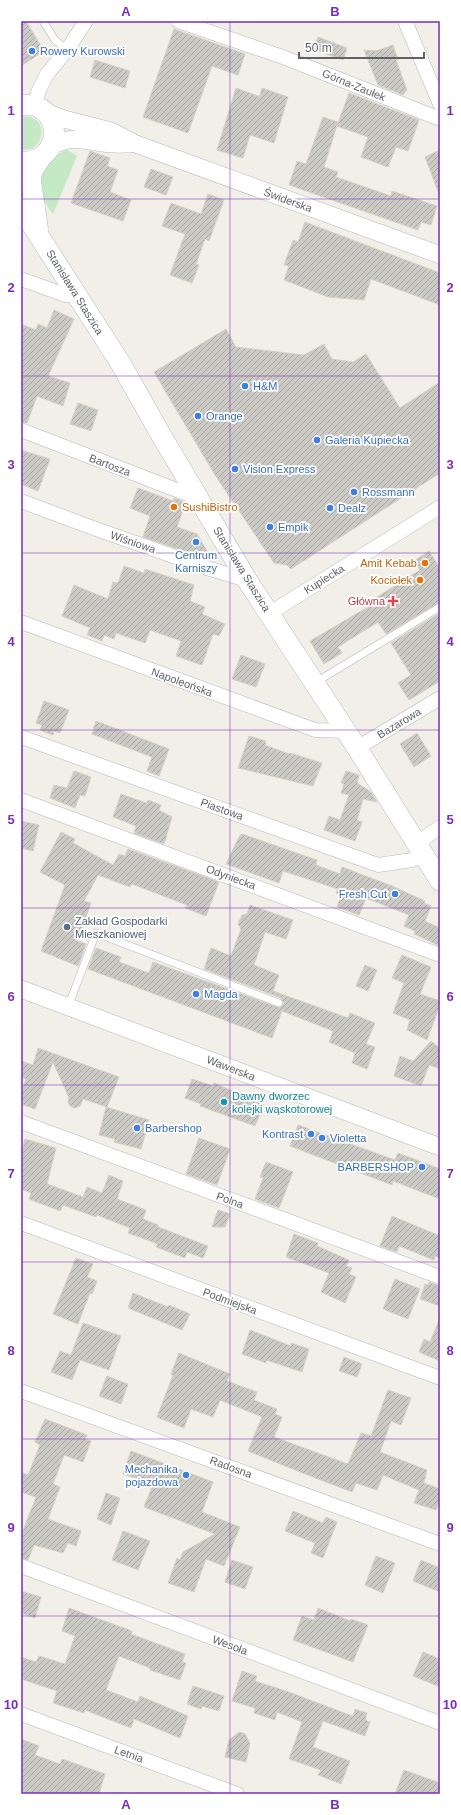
<svg xmlns="http://www.w3.org/2000/svg" width="461" height="1815" viewBox="0 0 461 1815" font-family="Arial,sans-serif">
<defs>
<pattern id="building-hatch" width="6" height="6" patternUnits="userSpaceOnUse"><rect width="6" height="6" fill="#cccac5"/><path d="M-1 1l2-2M0 6l6-6M5 7l2-2" fill="none" stroke="#a9a8a4"/></pattern>
</defs>
<rect width="100%" height="100%" fill="#f1efe8"/>
<g fill="#c5e8c5">
<path d="M21,117C42,113 49,137 32,149L21,150Z"/>
<polygon points="66,149 77,156 53,214 36,189 42,167"/>
</g>
<g fill="url(#building-hatch)" stroke="#d6d1c6">
<polygon points="21,21 26,21 44,51 21,66"/>
<polygon points="174,29 245,54 238,75 212,66 188,133 143,117"/>
<polygon points="318,37 347,48 343,60 313,49"/>
<polygon points="393,45 398,60 396,60 407,90 403,95 378,85 364,50 376,51"/>
<polygon points="95,60 130,71 125,88 90,77"/>
<polygon points="236,88 258,96 260,96 262,88 288,97 274,143 250,135 243,158 217,150"/>
<polygon points="349,93 419,120 408,151 396,147 388,167 361,157 368,137 337,126"/>
<polygon points="323,117 338,122 324,167 338,172 336,177 391,196 392,191 437,206 431,225 421,222 418,230 289,185 297,161 306,164"/>
<polygon points="440,150 440,194 439,194 425,157"/>
<polygon points="90,151 110,158 107,166 118,170 110,192 131,200 123,221 71,203"/>
<polygon points="151,169 173,177 166,195 144,187"/>
<polygon points="208,194 224,200 209,241 205,239 196,264 199,265 192,283 170,275 185,234 162,226 171,203 201,214"/>
<polygon points="305,222 440,273 440,305 371,279 364,300 328,297 284,280 289,266 284,265 293,240 298,242"/>
<polygon points="54,310 74,319 48,376 70,383 63,406 37,396 27,423 21,422 21,324 36,330 38,324 47,328"/>
<polygon points="226,329 236,347 304,355 324,344 332,359 353,362 366,354 400,408 440,382 440,473 291,569 287,565 274,563 215,475 154,372"/>
<polygon points="78,403 98,410 91,431 70,424"/>
<polygon points="21,450 50,459 38,491 21,484"/>
<polygon points="138,488 173,501 174,498 182,501 183,510 177,527 197,534 213,561 143,537 150,516 130,508"/>
<polygon points="429,551 440,568 440,602 386,634 378,622 338,647 342,653 324,664 310,641 368,607 366,604 420,570 414,561"/>
<polygon points="124,566 144,573 145,569 194,585 190,601 205,607 202,614 225,624 219,636 213,634 202,665 176,656 181,641 150,630 145,643 116,633 114,639 104,635 102,641 87,635 90,628 62,616 74,585 108,599 113,582 118,583"/>
<polygon points="440,613 440,681 409,700 398,683 411,675 391,643"/>
<polygon points="241,655 265,664 256,687 232,679"/>
<polygon points="44,701 69,710 60,733 54,731 53,735 40,730 42,725 36,723"/>
<polygon points="96,721 169,749 159,776 147,771 152,757 92,734"/>
<polygon points="417,733 431,756 414,767 400,744"/>
<polygon points="249,736 266,741 265,745 289,754 290,753 322,763 313,786 238,768"/>
<polygon points="74,771 91,777 85,796 80,795 75,808 50,798 54,785 67,788"/>
<polygon points="346,771 359,775 357,783 371,792 377,802 363,799 357,820 362,822 355,841 324,830 329,816 340,820 349,795 341,793 344,784 341,783"/>
<polygon points="121,794 146,803 148,800 161,805 159,810 172,817 164,844 134,833 136,826 113,817"/>
<polygon points="21,821 39,825 33,851 21,848"/>
<polygon points="61,832 75,839 73,843 113,865 119,854 125,856 128,849 219,882 206,916 185,908 187,905 132,884 130,887 98,875 84,901 91,903 77,941 86,944 78,966 41,951 65,885 40,872"/>
<polygon points="242,834 317,860 316,865 340,874 342,867 392,886 425,901 424,903 431,906 425,921 440,928 440,946 414,934 415,931 404,926 409,915 366,898 359,915 337,907 341,895 336,893 338,889 283,871 279,883 226,864 240,835 241,835"/>
<polygon points="250,905 293,920 286,939 265,932 254,965 279,975 273,991 348,1018 350,1013 375,1023 366,1044 375,1047 367,1069 352,1063 355,1053 329,1042 333,1031 282,1011 272,1038 88,969 96,948 121,957 119,962 149,973 153,962 280,1008 284,1003 281,998 204,969 211,948 231,956 241,929 238,924 242,915 247,914"/>
<polygon points="402,955 431,967 420,994 440,1001 440,1005 427,1040 407,1030 410,1020 393,1013 404,983 392,978"/>
<polygon points="365,965 377,970 368,991 356,986"/>
<polygon points="431,1041 440,1048 440,1069 429,1065 421,1086 394,1076 400,1056 413,1061"/>
<polygon points="38,1048 119,1077 107,1107 83,1099 80,1106 74,1108 70,1106 68,1102 69,1098 53,1062 35,1109 21,1104 21,1093 26,1079 21,1077 21,1061 33,1065"/>
<polygon points="192,1079 213,1086 214,1083 264,1105 255,1126 200,1106 201,1104 185,1098"/>
<polygon points="106,1107 149,1120 141,1149 114,1142 115,1139 99,1135"/>
<polygon points="298,1125 395,1160 398,1153 440,1169 440,1199 393,1181 392,1185 290,1146"/>
<polygon points="199,1138 230,1149 217,1185 186,1174"/>
<polygon points="25,1139 56,1148 47,1184 83,1197 87,1187 102,1193 109,1175 123,1181 117,1199 146,1210 143,1219 158,1225 158,1227 208,1246 203,1258 187,1252 185,1258 156,1247 158,1244 128,1233 130,1228 97,1215 96,1217 63,1205 60,1211 29,1199 31,1193 21,1189 21,1155"/>
<polygon points="266,1162 293,1172 279,1208 255,1199 263,1178 260,1177"/>
<polygon points="218,1210 230,1214 225,1227 212,1227"/>
<polygon points="392,1216 440,1236 440,1258 435,1256 434,1260 399,1246 397,1252 380,1246"/>
<polygon points="294,1234 318,1243 317,1246 349,1260 346,1266 352,1268 349,1274 356,1277 345,1303 321,1292 329,1273 286,1257"/>
<polygon points="76,1258 93,1264 87,1277 97,1281 92,1294 90,1293 78,1324 53,1314"/>
<polygon points="395,1279 420,1289 408,1319 383,1309"/>
<polygon points="429,1282 440,1286 440,1306 420,1299 425,1284 428,1285"/>
<polygon points="133,1293 168,1307 169,1305 190,1314 182,1330 128,1308"/>
<polygon points="440,1318 440,1361 419,1352 424,1339 430,1342"/>
<polygon points="83,1323 121,1336 109,1370 80,1360 72,1380 51,1372 60,1351 71,1355"/>
<polygon points="250,1330 291,1346 291,1343 309,1349 302,1372 266,1360 266,1363 242,1354"/>
<polygon points="179,1353 230,1374 227,1381 257,1392 254,1400 277,1409 275,1414 282,1417 274,1437 348,1464 361,1433 371,1436 388,1390 411,1398 401,1425 391,1421 380,1452 427,1470 424,1483 440,1489 440,1499 436,1510 414,1503 419,1490 383,1475 377,1490 356,1483 352,1492 305,1474 248,1451 262,1417 220,1400 213,1417 191,1409 184,1428 157,1417 173,1375 171,1374"/>
<polygon points="344,1357 362,1364 357,1377 339,1371"/>
<polygon points="107,1376 128,1384 121,1404 99,1396"/>
<polygon points="45,1419 87,1435 85,1439 91,1441 83,1462 64,1455 53,1484 60,1487 48,1519 81,1531 76,1546 68,1543 63,1553 34,1545 28,1560 21,1558 21,1536 36,1497 21,1492 21,1472 28,1475 40,1445 35,1442"/>
<polygon points="131,1451 213,1482 202,1512 240,1527 224,1566 206,1559 194,1592 168,1583 177,1558 180,1560 183,1552 215,1534 144,1507 153,1484 123,1474"/>
<polygon points="106,1493 120,1498 111,1525 97,1519"/>
<polygon points="293,1511 323,1523 326,1517 337,1522 323,1558 311,1553 315,1543 285,1531"/>
<polygon points="123,1531 150,1541 138,1570 112,1560"/>
<polygon points="376,1556 395,1563 383,1593 365,1585"/>
<polygon points="232,1560 253,1567 245,1589 225,1582"/>
<polygon points="421,1560 440,1568 440,1592 413,1581"/>
<polygon points="21,1591 41,1597 35,1618 21,1613"/>
<polygon points="69,1608 132,1631 131,1634 185,1654 182,1662 186,1663 180,1680 150,1670 150,1668 119,1656 106,1690 138,1702 140,1696 188,1716 180,1738 134,1719 131,1728 85,1710 84,1713 53,1703 57,1691 21,1679 21,1657 36,1662 39,1656 65,1664 75,1636 62,1631"/>
<polygon points="318,1608 350,1621 351,1619 368,1625 353,1662 293,1640 302,1616 314,1620"/>
<polygon points="423,1652 440,1659 440,1687 413,1676"/>
<polygon points="242,1671 257,1676 255,1681 289,1692 347,1714 353,1716 355,1709 367,1713 365,1720 370,1722 365,1736 323,1721 313,1747 350,1761 341,1784 318,1775 321,1770 289,1759 302,1722 277,1712 275,1720 254,1713 255,1708 232,1701"/>
<polygon points="193,1686 224,1696 219,1711 202,1706 201,1709 187,1704"/>
<polygon points="239,1732 245,1734 250,1743 246,1762 225,1757 229,1740"/>
<polygon points="21,1739 39,1746 35,1755 60,1764 62,1759 105,1774 99,1794 21,1794"/>
<polygon points="404,1770 440,1783 440,1794 395,1794"/>
</g>
<g fill="none" stroke-linecap="round" stroke-linejoin="round">
<defs>
<g id="service">
<polyline points="43,21 55,40 67,50"/>
<polyline points="316,682 440,607"/>
<polyline points="68,1007 96,933 279,1003"/>
</g>
<g id="minor">
<polyline points="178,21 283,57 440,119"/>
<polyline points="405,21 440,104"/>
<polyline points="34,105 39,90 47,74 67,50 86,21"/>
<polyline points="21,279 65,295 76,295"/>
<polyline points="21,430 200,499"/>
<polyline points="21,501 96,529 207,568 247,580"/>
<polyline points="270,613 440,507"/>
<polyline points="21,622 315,730 346,731"/>
<polyline points="21,737 378,865 412,860 424,855"/>
<polyline points="357,748 440,698"/>
<polyline points="21,800 440,955"/>
<polyline points="416,844 440,827"/>
<polyline points="21,1122 440,1277"/>
<polyline points="21,1223 440,1378"/>
<polyline points="21,1391 440,1544"/>
<polyline points="21,1566 440,1723"/>
<polyline points="21,1714 237,1794"/>
</g>
<g id="tertiary">
<polyline points="45,112 64,119 111,131 136,144 440,255"/>
<path d="M52,145C75,136 79,140 102,143C112,145 122,144 131,144"/>
<polyline points="21,989 440,1147"/>
</g>
<g id="secondary">
<path d="M21,105C63,100 67,162 21,162"/>
<polyline points="21,208 121,364 161,435 247,580 357,748 440,881"/>
<polyline points="38,229 31,182 32,172 40,159"/>
</g>
</defs>
<use href="#service" stroke="#b5b8bc" stroke-width="8"/>
<use href="#minor" stroke="#b5b8bc" stroke-width="15"/>
<use href="#tertiary" stroke="#b5b8bc" stroke-width="18"/>
<use href="#secondary" stroke="#b6babf" stroke-width="21"/>
<use href="#service" stroke="#fff" stroke-width="7"/>
<use href="#minor" stroke="#fff" stroke-width="14"/>
<use href="#tertiary" stroke="#fff" stroke-width="17"/>
<use href="#secondary" stroke="#fff" stroke-width="20"/>
</g>
<path fill="none" stroke="#7b2cbf" stroke-width="1" stroke-opacity="0.55" d="M230,21V1794M21,199H440M21,376H440M21,553H440M21,730H440M21,908H440M21,1085H440M21,1262H440M21,1439H440M21,1616H440"/>
<g fill="#3f7fe0" stroke="#fff" stroke-width="1.5">
<circle cx="32" cy="51" r="4"/>
<circle cx="245" cy="386" r="4"/>
<circle cx="198" cy="416" r="4"/>
<circle cx="317" cy="440" r="4"/>
<circle cx="235" cy="469" r="4"/>
<circle cx="354" cy="492" r="4"/>
<circle cx="330" cy="508" r="4"/>
<circle cx="270" cy="527" r="4"/>
<circle cx="196" cy="542" r="4"/>
<circle cx="395" cy="894" r="4"/>
<circle cx="196" cy="994" r="4"/>
<circle cx="137" cy="1128" r="4"/>
<circle cx="311" cy="1134" r="4"/>
<circle cx="322" cy="1138" r="4"/>
<circle cx="422" cy="1167" r="4"/>
<circle cx="186" cy="1475" r="4"/>
</g>
<g fill="#e8710a" stroke="#fff" stroke-width="1.5">
<circle cx="174" cy="507" r="4"/>
<circle cx="425" cy="563" r="4"/>
<circle cx="420" cy="580" r="4"/>
</g>
<path fill="#e0444e" stroke="#fff" stroke-width="1.5" d="M391 595h4v4h4v4h-4v4h-4v-4h-4v-4h4z"/>
<circle fill="#5c6f8a" stroke="#fff" stroke-width="1.5" cx="67" cy="927" r="4"/>
<circle fill="#0f9aa8" stroke="#fff" stroke-width="1.5" cx="224" cy="1102" r="4"/>
<g text-anchor="middle" dominant-baseline="central" stroke-width="3.5" stroke-linejoin="round" paint-order="stroke">
<g font-size="11" fill="#366cbe" stroke="#fff" text-anchor="start">
<text x="40" y="51">Rowery Kurowski</text>
<text x="253" y="386">H&amp;M</text>
<text x="206" y="416">Orange</text>
<text x="325" y="440">Galeria Kupiecka</text>
<text x="243" y="469">Vision Express</text>
<text x="362" y="492">Rossmann</text>
<text x="338" y="508">Dealz</text>
<text x="278" y="527">Empik</text>
<text x="196" y="555" text-anchor="middle">Centrum<tspan x="196" dy="13">Karniszy</tspan></text>
<text x="387" y="894" text-anchor="end">Fresh Cut</text>
<text x="204" y="994">Magda</text>
<text x="145" y="1128">Barbershop</text>
<text x="303" y="1134" text-anchor="end">Kontrast</text>
<text x="330" y="1138">Violetta</text>
<text x="414" y="1167" text-anchor="end">BARBERSHOP</text>
<text x="178" y="1469" text-anchor="end">Mechanika<tspan x="178" dy="13">pojazdowa</tspan></text>
</g>
<g font-size="11" fill="#5f6368" stroke="#fff">
<text transform="translate(354 85) rotate(22)">Górna-Zaułek</text>
<text transform="translate(288 200) rotate(20)">Świderska</text>
<text transform="translate(75 292) rotate(58)">Stanisława Staszica</text>
<text transform="translate(110 465) rotate(21)">Bartosza</text>
<text transform="translate(133 542) rotate(19)">Wiśniowa</text>
<text transform="translate(242 569) rotate(58)">Stanisława Staszica</text>
<text transform="translate(324 579) rotate(-32)">Kupiecka</text>
<text transform="translate(182 682) rotate(20)">Napoleońska</text>
<text transform="translate(399 723) rotate(-31)">Bazarowa</text>
<text transform="translate(222 809) rotate(20)">Piastowa</text>
<text transform="translate(231 877) rotate(20)">Odyniecka</text>
<text transform="translate(231 1068) rotate(21)">Wawerska</text>
<text transform="translate(230 1200) rotate(20)">Polna</text>
<text transform="translate(230 1301) rotate(20)">Podmiejska</text>
<text transform="translate(231 1467) rotate(20)">Radosna</text>
<text transform="translate(230 1645) rotate(21)">Wesoła</text>
<text transform="translate(129 1754) rotate(20)">Letnia</text>
</g>
<g font-size="11" fill="#c56008" stroke="#fff" text-anchor="end">
<text x="182" y="507" text-anchor="start">SushiBistro</text>
<text x="417" y="563">Amit Kebab</text>
<text x="412" y="580">Kociołek</text>
</g>
<g font-size="11" fill="#be3a42" stroke="#fff" text-anchor="end">
<text x="385" y="601">Główna</text>
</g>
<g font-size="11" fill="#4e5e75" stroke="#fff" text-anchor="start">
<text x="75" y="921">Zakład Gospodarki<tspan x="75" dy="13">Mieszkaniowej</tspan></text>
</g>
<g font-size="11" fill="#0d838f" stroke="#fff" text-anchor="start">
<text x="232" y="1096">Dawny dworzec<tspan x="232" dy="13">kolejki wąskotorowej</tspan></text>
</g>
</g>
<rect width="461" height="1815" fill="none" stroke="#ffffff" stroke-width="44"/>
<path d="M299 52v6h125v-6" fill="none" stroke="#5f6368" stroke-width="2"/>
<text x="305" y="52" font-size="12" fill="#5f6368" stroke="#ffffff" stroke-width="3" paint-order="stroke">50 m</text>
<rect x="22" y="22" width="417" height="1771" fill="none" stroke="#7b2cbf" stroke-width="1.5"/>
<g font-size="13" text-anchor="middle" font-weight="bold" fill="#7b2cbf">
<text x="126" y="16">A</text>
<text x="335" y="16">B</text>
<text x="11" y="115">1</text>
<text x="450" y="115">1</text>
<text x="11" y="292">2</text>
<text x="450" y="292">2</text>
<text x="11" y="469">3</text>
<text x="450" y="469">3</text>
<text x="11" y="646">4</text>
<text x="450" y="646">4</text>
<text x="11" y="824">5</text>
<text x="450" y="824">5</text>
<text x="11" y="1001">6</text>
<text x="450" y="1001">6</text>
<text x="11" y="1178">7</text>
<text x="450" y="1178">7</text>
<text x="11" y="1355">8</text>
<text x="450" y="1355">8</text>
<text x="11" y="1532">9</text>
<text x="450" y="1532">9</text>
<text x="11" y="1709">10</text>
<text x="450" y="1709">10</text>
<text x="126" y="1809">A</text>
<text x="335" y="1809">B</text>
</g>
</svg>
